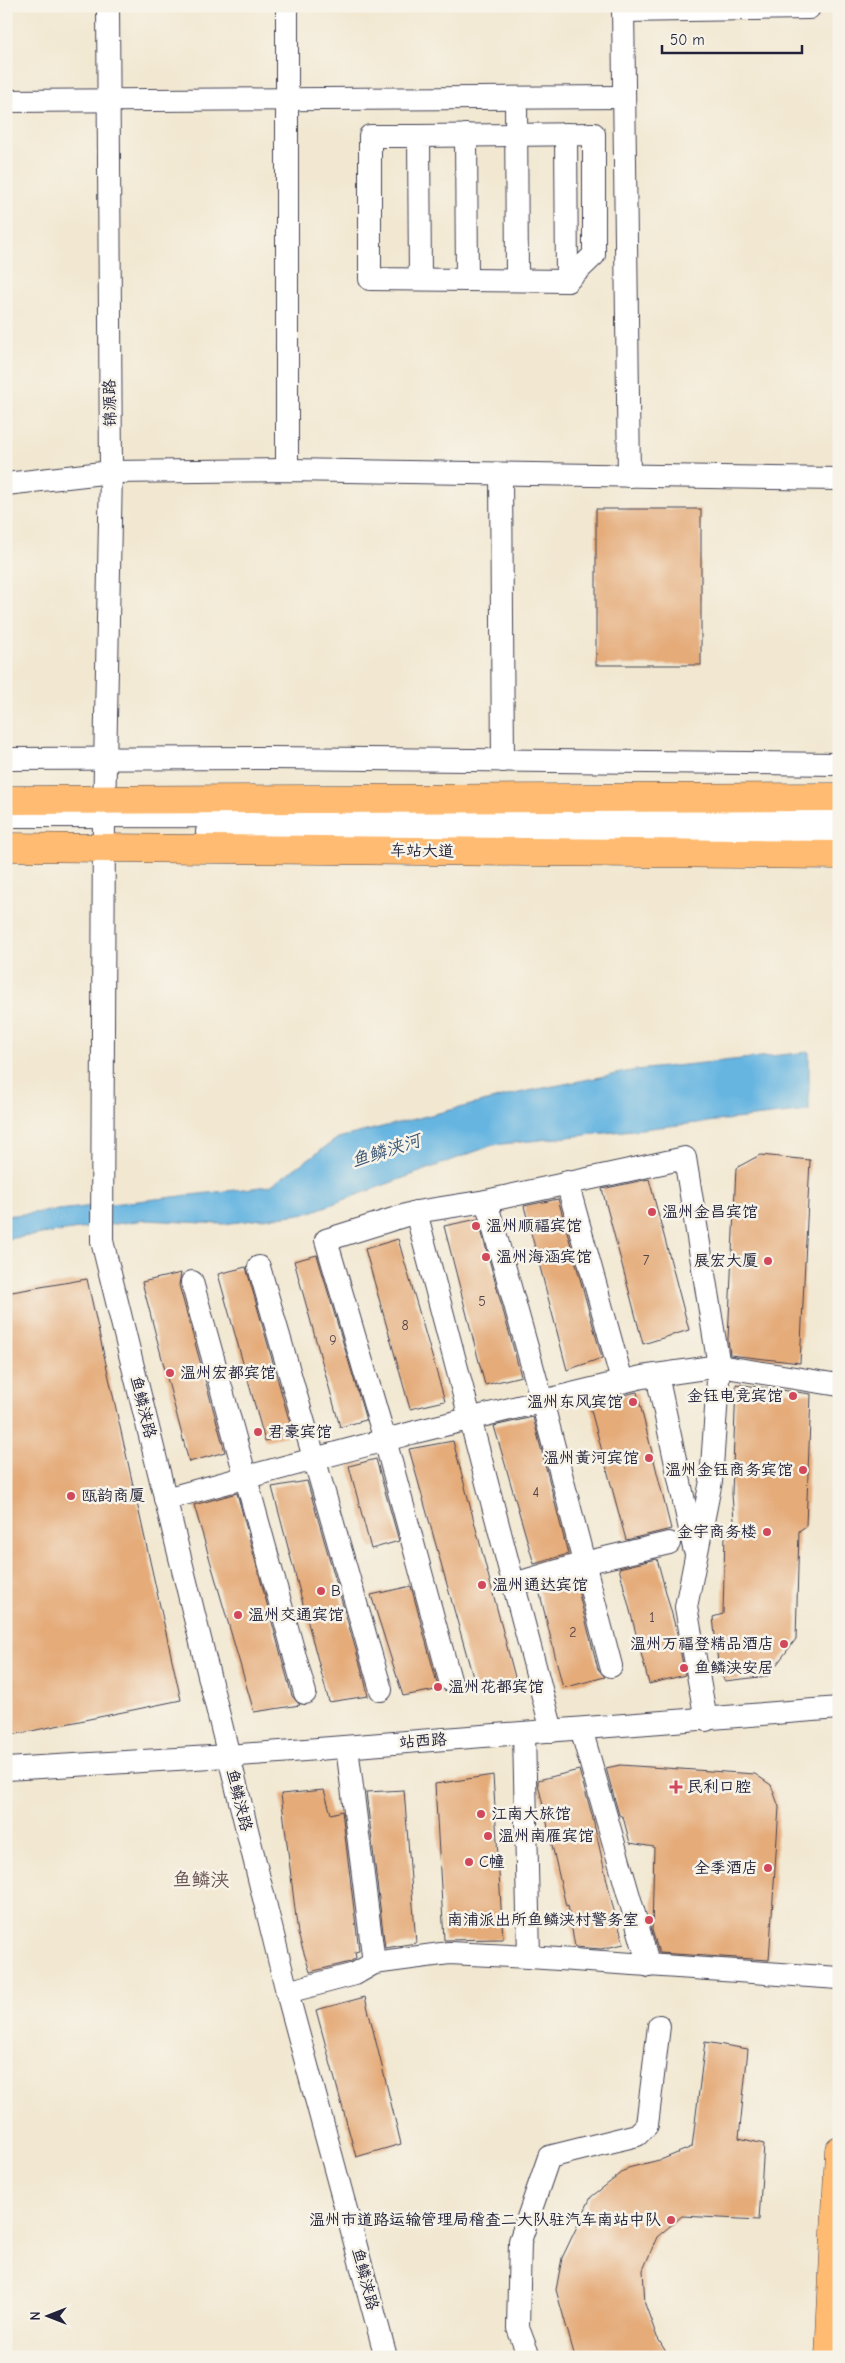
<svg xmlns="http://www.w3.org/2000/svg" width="845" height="2363" viewBox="0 0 845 2363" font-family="'Comic Neue','LXGW WenKai TC',sans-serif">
<rect width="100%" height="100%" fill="#f7f3e8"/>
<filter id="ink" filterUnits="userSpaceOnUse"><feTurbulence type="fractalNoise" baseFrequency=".02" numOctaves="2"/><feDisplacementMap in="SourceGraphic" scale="10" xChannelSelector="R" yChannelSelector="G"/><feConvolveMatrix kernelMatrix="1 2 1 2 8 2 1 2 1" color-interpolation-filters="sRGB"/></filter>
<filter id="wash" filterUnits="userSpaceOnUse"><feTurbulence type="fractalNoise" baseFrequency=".0096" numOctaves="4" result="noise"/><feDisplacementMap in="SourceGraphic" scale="20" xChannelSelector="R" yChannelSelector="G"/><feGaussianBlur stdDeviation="1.12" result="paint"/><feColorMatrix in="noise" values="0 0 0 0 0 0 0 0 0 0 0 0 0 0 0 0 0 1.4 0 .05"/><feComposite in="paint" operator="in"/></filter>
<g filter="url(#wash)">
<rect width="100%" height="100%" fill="#f2e8d2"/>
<polygon fill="#66b5e1" stroke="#446c8e" points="809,1052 809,1111 493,1145 308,1213 223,1224 145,1220 6,1239 6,1216 270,1186 338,1138 523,1092 636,1070"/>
<g id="blocks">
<g fill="#e5ac7a">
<rect x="596" y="509" width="105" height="156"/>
<polygon points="760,1155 810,1160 800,1363 730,1355 728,1339 736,1168"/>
<polygon points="649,1179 689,1330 643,1344 602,1189"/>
<polygon points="558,1199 602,1358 567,1370 524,1206"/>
<polygon points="478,1219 521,1376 485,1385 444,1226"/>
<polygon points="398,1239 445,1401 410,1409 365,1249"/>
<polygon points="317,1255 366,1420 340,1427 294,1261"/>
<polygon points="246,1267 293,1434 265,1441 218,1274"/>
<polygon points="181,1273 179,1285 225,1452 189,1462 142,1282"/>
<polygon points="87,1279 181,1700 12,1735 6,1710 6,1293"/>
<polygon points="736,1384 811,1394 806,1526 799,1531 796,1639 768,1676 725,1681 719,1672 713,1617 723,1614 725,1534 735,1535 732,1494"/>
<polygon points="637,1392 671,1529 626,1540 589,1403"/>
<polygon points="533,1417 568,1554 534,1564 494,1426"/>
<polygon points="453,1441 516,1681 476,1688 409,1449"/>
<polygon points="376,1459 399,1541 371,1549 349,1466"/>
<polygon points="307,1481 364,1678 368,1696 329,1702 272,1487"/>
<polygon points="237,1493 292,1696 300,1705 254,1712 194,1505"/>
<polygon points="657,1559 677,1633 685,1675 649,1684 619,1568"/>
<polygon points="575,1579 598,1669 605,1677 563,1688 539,1590"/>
<polygon points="411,1586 437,1683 441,1689 403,1696 371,1595"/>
<polygon points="620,1765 755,1774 771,1785 779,1807 769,1960 659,1953 652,1930 654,1847 630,1843 623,1817 619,1815 606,1768"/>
<polygon points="579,1770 592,1815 613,1907 624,1944 601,1949 575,1947 568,1905 566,1906 538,1784 538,1780"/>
<polygon points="493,1775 503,1939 444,1940 435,1784"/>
<polygon points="324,1790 331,1814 342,1811 359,1951 355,1952 356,1958 350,1962 310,1972 298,1934 281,1794"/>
<polygon points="404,1790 416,1943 385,1948 366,1792"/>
<polygon points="365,1997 401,2144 356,2157 316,2010"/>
<polygon points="705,2042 748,2049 739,2138 764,2144 759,2220 682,2216 657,2237 643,2270 645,2304 657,2337 669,2357 575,2357 556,2290 562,2258 591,2197 628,2168 663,2159 692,2147"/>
</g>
</g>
</g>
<g filter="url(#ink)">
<use href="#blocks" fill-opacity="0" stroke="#414052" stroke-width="1"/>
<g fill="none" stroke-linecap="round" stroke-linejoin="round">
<defs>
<g id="minor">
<polyline points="108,6 111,472 104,816 102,1241 287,1992 386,2357"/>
<polyline points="623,6 629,476"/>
<polyline points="623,11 809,8"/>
<polyline points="516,98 517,280"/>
<polyline points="6,101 624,97"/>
<polyline points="466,135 467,280"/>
<polyline points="419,136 370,136 370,279 567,281 566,134"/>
<polyline points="420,279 419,136 594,134 594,255 567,281"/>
<polyline points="287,470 287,6"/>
<polyline points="501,474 503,761"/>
<polyline points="6,484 111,472 287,470 839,479"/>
<polyline points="6,759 271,758 839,764"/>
<polyline points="6,816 759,817 839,820"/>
<polyline points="207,832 839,837"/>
<polyline points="567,1182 622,1381"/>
<polyline points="486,1201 542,1401 611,1666"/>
<polyline points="416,1212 552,1731"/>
<polyline points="259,1267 381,1690"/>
<polyline points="192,1282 305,1693"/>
<polyline points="657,1375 694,1548"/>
<polyline points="165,1499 415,1432 642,1377 719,1366 839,1385"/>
<polyline points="514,1584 584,1563 669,1543"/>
<polyline points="450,1680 385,1440 326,1240 416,1212 486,1201 685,1158 719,1366 711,1481 686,1607 706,1720"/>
<polyline points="581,1729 649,1966"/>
<polyline points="524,1733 529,1957"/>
<polyline points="347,1747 374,1963"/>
<polyline points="6,1769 228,1756 839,1708"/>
<polyline points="287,1992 355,1974 374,1963 449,1953 529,1957 839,1978"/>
<polyline points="529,2357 518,2328 520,2241 549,2157 637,2135 647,2125 659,2026"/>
</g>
<g id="major">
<polyline points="6,800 839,797"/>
<polyline points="6,847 839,855"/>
<polyline points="829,2357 839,2150"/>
</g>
</defs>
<use href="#minor" stroke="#414052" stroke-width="24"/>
<use href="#major" stroke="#414052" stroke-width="29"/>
<use href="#minor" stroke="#fff" stroke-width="22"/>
<use href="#major" stroke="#febb71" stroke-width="28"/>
</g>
</g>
<g fill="#d1495b" stroke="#f7f3e8" stroke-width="2">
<circle cx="652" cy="1212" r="5"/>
<circle cx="476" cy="1226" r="5"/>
<circle cx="486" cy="1257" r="5"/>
<circle cx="768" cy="1261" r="5"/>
<circle cx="170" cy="1373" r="5"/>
<circle cx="793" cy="1396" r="5"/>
<circle cx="633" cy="1402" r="5"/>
<circle cx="258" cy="1432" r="5"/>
<circle cx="649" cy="1458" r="5"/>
<circle cx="803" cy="1470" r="5"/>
<circle cx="71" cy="1496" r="5"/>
<circle cx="767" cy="1532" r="5"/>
<circle cx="482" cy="1585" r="5"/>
<circle cx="321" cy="1591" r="5"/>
<circle cx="238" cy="1615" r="5"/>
<circle cx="784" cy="1644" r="5"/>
<circle cx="684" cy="1668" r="5"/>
<circle cx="438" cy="1687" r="5"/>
<path d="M673.5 1779.5h5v5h5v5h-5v5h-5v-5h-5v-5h5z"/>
<circle cx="481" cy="1814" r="5"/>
<circle cx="488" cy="1836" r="5"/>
<circle cx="469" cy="1862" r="5"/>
<circle cx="768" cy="1868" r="5"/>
<circle cx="649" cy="1920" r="5"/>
<circle cx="671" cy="2220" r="5"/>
</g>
<g text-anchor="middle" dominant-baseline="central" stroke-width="5" stroke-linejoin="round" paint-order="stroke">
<g font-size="14" fill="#53444b">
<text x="646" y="1260">7</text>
<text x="482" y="1301">5</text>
<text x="405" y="1325">8</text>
<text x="333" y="1340">9</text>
<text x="536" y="1492">4</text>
<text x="652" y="1617">1</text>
<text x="573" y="1632">2</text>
</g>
<g font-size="16" fill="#22223b" stroke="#f7f3e8">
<text transform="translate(110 403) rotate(-91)">锦源路</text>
<text transform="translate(422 851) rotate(1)">车站大道</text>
<text transform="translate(143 1407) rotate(76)">鱼鳞浃路</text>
<text transform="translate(423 1741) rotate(-4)">站西路</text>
<text transform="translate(239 1800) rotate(76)">鱼鳞浃路</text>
<text transform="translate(365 2279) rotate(75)">鱼鳞浃路</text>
</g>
<g font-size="16" fill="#22223b" stroke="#f7f3e8" text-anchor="start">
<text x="662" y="1212">温州金昌宾馆</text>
<text x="486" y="1226">温州顺福宾馆</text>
<text x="496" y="1257">温州海涵宾馆</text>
<text x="758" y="1261" text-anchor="end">展宏大厦</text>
<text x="180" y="1373">温州宏都宾馆</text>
<text x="783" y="1396" text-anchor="end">金钰电竞宾馆</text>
<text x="623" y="1402" text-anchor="end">温州东风宾馆</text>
<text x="268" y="1432">君豪宾馆</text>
<text x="639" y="1458" text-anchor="end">温州黄河宾馆</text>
<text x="793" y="1470" text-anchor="end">温州金钰商务宾馆</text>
<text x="81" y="1496">瓯韵商厦</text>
<text x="757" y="1532" text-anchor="end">金宇商务楼</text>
<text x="492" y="1585">温州通达宾馆</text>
<text x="331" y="1591">B</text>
<text x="248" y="1615">温州交通宾馆</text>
<text x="774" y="1644" text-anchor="end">温州万福登精品酒店</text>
<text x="694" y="1668">鱼鳞浃安居</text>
<text x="448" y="1687">温州花都宾馆</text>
<text x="687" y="1787">民利口腔</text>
<text x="491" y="1814">江南大旅馆</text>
<text x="498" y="1836">温州南雁宾馆</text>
<text x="479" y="1862">C幢</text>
<text x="758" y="1868" text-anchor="end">全季酒店</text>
<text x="639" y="1920" text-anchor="end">南浦派出所鱼鳞浃村警务室</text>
<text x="661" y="2220" text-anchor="end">温州市道路运输管理局稽查二大队驻汽车南站中队</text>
</g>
<g font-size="18" font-style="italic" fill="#3a5575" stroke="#f7f3e8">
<text transform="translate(386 1151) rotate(-18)">鱼鳞浃河</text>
</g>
<g font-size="19" fill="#665251" stroke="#f7f3e8">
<text x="201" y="1880">鱼鳞浃</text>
</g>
</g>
<rect width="845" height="2363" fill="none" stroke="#f7f3e8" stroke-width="25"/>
<g transform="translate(48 2316) rotate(270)" stroke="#f7f3e8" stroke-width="4" paint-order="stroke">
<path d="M0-4L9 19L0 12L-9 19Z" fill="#22223b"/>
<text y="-8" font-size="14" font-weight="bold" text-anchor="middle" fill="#22223b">N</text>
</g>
<path d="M662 45v8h140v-8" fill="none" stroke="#22223b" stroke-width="2.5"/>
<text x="670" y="45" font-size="15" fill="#22223b" stroke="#f7f3e8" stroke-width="4" paint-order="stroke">50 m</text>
</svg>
